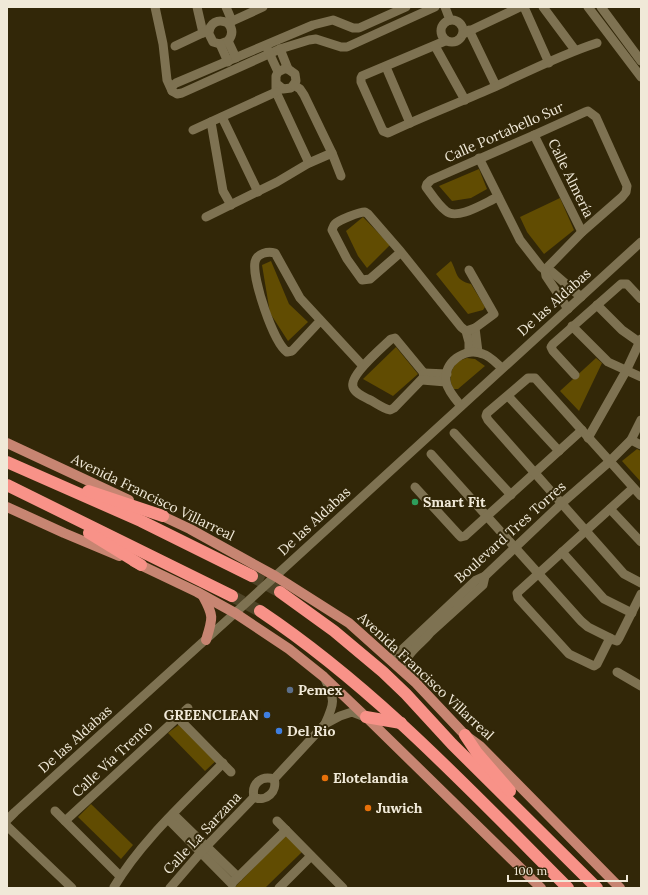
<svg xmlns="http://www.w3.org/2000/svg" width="648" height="895" viewBox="0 0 648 895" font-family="Lora,serif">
<rect width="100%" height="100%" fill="#322708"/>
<g fill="#614c02">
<polygon points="479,169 487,189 471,198 452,201 439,186"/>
<polygon points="560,198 574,230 544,254 527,232 520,217"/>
<polygon points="363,217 390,245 367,268 358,256 346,231"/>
<polygon points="271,261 289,304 308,322 288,341 270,313 262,265"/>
<path d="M451,261C458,274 455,280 471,284L485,307L483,310L468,314L436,274Z"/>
<polygon points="396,347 418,374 393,396 363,379"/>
<path d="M467,358L475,359L485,366L458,389H454C448,381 450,368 458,362C460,360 464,359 467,358Z"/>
<polygon points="596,358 602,363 579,411 560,391"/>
<polygon points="637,449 641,451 641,482 622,461"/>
<polygon points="181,723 218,759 205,771 168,733"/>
<polygon points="91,804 133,845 121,859 78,817"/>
<polygon points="286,834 302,852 265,888 234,888"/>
</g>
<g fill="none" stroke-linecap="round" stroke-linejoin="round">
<g stroke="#4e4427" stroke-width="12" stroke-dasharray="12 6" stroke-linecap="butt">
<polyline points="252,576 280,592"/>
<polyline points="232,596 260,611"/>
</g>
<g stroke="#7e7252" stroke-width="9">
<polyline points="155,7 163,44 167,80 172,91"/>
<polyline points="197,7 203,33"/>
<polyline points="226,7 232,21"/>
<polyline points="406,7 359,28 353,28 333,20 313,25 176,83 172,86 172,91 177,94 182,93 280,49 309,40 316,39 341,47 347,47 435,7"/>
<polyline points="445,7 450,20"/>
<polyline points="524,7 549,63"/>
<polyline points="543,7 575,50"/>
<polyline points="588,7 641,77"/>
<polyline points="601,7 641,61"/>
<circle cx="452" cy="31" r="11"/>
<path d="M228,23C233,29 233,35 228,41L220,44L213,42L209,34C209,23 218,18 228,23L263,7"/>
<polyline points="469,30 496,86"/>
<polyline points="463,34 520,7"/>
<polyline points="228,41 236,58"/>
<path d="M445,41L362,76L361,78V82L383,131L388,133C421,117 456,104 490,89C525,73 560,55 597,43"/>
<polyline points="220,44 228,62"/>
<polyline points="175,46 209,30"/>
<polyline points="435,46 465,100"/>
<polyline points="267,48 278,72"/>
<polyline points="280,49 288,69"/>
<polyline points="386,67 410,123"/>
<polyline points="277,84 283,89 291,88 296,81 295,74 288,69 284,69 278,72 276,76 276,92 309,163"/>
<polyline points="294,85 300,89 304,95 332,153 341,176"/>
<polyline points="222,117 258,192"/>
<polyline points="211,122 223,191 231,205"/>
<polyline points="193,130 276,92"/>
<polyline points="534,135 582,232"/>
<polyline points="479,158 520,240 541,267 545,270 552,272 581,297"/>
<path d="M498,197C486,202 457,221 446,211C438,205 432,195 426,187L427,184L431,180L534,135L585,112L588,111L596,117L627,186L626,192L622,197L582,232L545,270"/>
<polyline points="206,217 277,182 309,163 332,153"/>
<path d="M401,252L370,279L362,280L347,259L332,230C333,228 333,226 335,224C339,220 359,212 365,212L368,214L401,252L461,327L466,331L469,342V352"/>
<polyline points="545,270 546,276 568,309"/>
<polyline points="597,305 622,330 639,342"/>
<path d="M320,321L292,351L287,352C273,342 252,278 255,262C257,253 268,251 275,253L300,298L363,366"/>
<polyline points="572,326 608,362 641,377"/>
<polyline points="475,328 478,352"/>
<polyline points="466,331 475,328 494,314 469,270"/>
<path d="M395,338L423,372L424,377L394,408L390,410C382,408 375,402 368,399C362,396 355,393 353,387C349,375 383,347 391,339Z"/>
<polyline points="424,373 447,374"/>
<polyline points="575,375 553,351 551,347 553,344 621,284 627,284 641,299"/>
<polyline points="422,380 446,382"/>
<polyline points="508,396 559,451"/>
<path d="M461,406C456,400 448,391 446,382C443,362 465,347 483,354C490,356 496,363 502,368"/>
<polyline points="454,433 511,495"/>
<polyline points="588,438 626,371 641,339"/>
<polyline points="631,440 641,445"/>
<polyline points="431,454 581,621 588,627 614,640 617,641 619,638 641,594"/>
<polyline points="415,487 458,534 461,537 465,536 582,430"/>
<polyline points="641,496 535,378 528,378 487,413 486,416 488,420 624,574 641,583"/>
<polyline points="610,509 641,542"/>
<polyline points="562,552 604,599 632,613"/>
<polyline points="610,638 597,664 594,666 569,654 518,598 517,593 633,488"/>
<polyline points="391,660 476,580 485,576 562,503 609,462 631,440 641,420"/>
<polyline points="617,672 641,686"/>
<path d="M325,679C335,700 335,702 325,724"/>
<path d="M415,681C413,676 409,672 407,667C402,655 424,642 430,633L483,585L485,576"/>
<polyline points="177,717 231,772"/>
<polyline points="274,779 325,724 340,716 352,712 365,717"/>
<path d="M254,797C266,803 278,791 274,779"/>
<path d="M254,797C251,784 261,775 274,779"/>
<polyline points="55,811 120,876"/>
<polyline points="173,814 238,877"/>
<polyline points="168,819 232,884"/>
<polyline points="7,820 15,812 235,613 641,242"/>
<polyline points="65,821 188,708"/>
<polyline points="277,821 343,888"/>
<polyline points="7,826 72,888"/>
<polyline points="234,881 286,830"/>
<path d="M114,887C141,841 186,801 223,763"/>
<polyline points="170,888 201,852 254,797"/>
<polyline points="279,888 311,856"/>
</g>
<g stroke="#c78572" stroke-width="10">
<polyline points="7,443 129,500"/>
<polyline points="7,507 64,533 119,556"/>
<polyline points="156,513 190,529 275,576 349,623 416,683 465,735 480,746 620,888"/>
<polyline points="134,562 197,592 235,613 289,649 324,677 366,717 541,888"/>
<path d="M203,596C214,616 213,618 206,640"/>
</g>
<g stroke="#f89288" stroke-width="12">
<polyline points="7,462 141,521 252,576"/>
<polyline points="7,485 232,596"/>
<polyline points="88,491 163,516"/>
<polyline points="89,533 141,565"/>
<polyline points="280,592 334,631 383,672 406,694 452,744 597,888"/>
<path d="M260,611C375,688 470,790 568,888"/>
<polyline points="366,717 401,723"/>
<polyline points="465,735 477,753 510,791"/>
</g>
</g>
<circle fill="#2e9e5b" stroke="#322708" stroke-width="1.5" cx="415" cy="502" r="4"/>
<circle fill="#5c6f8a" stroke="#322708" stroke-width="1.5" cx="290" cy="690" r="4"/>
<g fill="#3f7fe0" stroke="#322708" stroke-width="1.5">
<circle cx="267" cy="715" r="4"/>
<circle cx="279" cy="731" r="4"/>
</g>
<g fill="#e8710a" stroke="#322708" stroke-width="1.5">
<circle cx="325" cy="778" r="4"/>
<circle cx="368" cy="808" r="4"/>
</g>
<g text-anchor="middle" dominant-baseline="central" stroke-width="4" stroke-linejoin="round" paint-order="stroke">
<g font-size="14" fill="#f0e9d8" stroke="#322708">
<text transform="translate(504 132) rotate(-24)">Calle Portabello Sur</text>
<text transform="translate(571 178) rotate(64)">Calle Almería</text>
<text transform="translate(554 302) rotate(-42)">De las Aldabas</text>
<text transform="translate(153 497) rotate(26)">Avenida Francisco Villarreal</text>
<text transform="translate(314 521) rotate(-43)">De las Aldabas</text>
<text transform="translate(510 532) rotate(-42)">Boulevard Tres Torres</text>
<text transform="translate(426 676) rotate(43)">Avenida Francisco Villarreal</text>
<text transform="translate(75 739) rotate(-42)">De las Aldabas</text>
<text transform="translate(112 759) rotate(-43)">Calle Vía Trento</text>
<text transform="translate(202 833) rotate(-47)">Calle La Sarzana</text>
</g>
<g font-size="14" font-weight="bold" fill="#f0e9d8" stroke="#322708" text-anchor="start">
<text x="423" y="502">Smart Fit</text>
<text x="298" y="690">Pemex</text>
<text x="259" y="715" text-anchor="end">GREENCLEAN</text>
<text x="287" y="731">Del Rio</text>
<text x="333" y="778">Elotelandia</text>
<text x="376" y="808">Juwich</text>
</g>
</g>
<rect width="648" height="895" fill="none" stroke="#f0e9d8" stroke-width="16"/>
<path d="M508 875v6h119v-6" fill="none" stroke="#f0e9d8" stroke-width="2"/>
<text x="514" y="875" font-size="12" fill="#f0e9d8" stroke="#322708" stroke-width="3" paint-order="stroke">100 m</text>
</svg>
